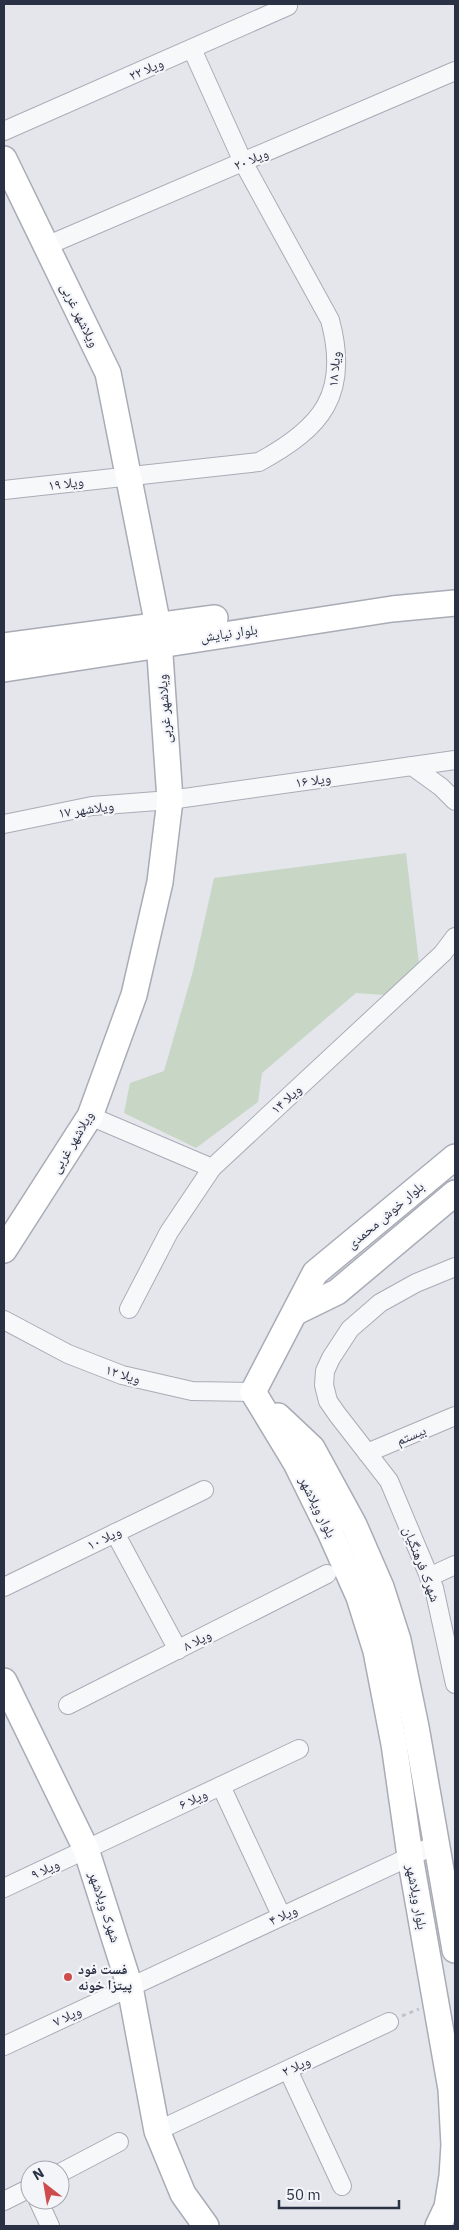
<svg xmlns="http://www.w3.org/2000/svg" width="459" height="2230" viewBox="0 0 459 2230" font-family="'IBM Plex Sans','Noto Naskh Arabic',sans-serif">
<rect width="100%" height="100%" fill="#e4e6ec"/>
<polygon fill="#c7d6c5" points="406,853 420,972 384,995 356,993 262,1073 258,1102 196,1148 124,1113 130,1083 164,1071 193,971 214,878"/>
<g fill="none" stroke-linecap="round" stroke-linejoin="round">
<defs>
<g id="street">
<polyline points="4,131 288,6"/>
<polyline points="46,246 455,71"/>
<path d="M4,490L259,462C322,428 350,394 330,320L243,162L192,49"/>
<polyline points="412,766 441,787 455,801"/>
<polyline points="4,824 92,806 170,800 455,760"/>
<polyline points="90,1116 212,1168 443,953 455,937"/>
<polyline points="455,1267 416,1283 380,1303 350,1329 331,1358 325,1371 324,1385 328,1401 337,1414 389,1481 434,1588 455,1684"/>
<polyline points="129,1309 169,1232 212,1168"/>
<polyline points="4,1320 68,1354 122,1375 192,1391 253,1392"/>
<polyline points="367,1453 455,1416"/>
<polyline points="115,1533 178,1650"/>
<polyline points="429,1577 455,1565"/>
<polyline points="4,1587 204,1490"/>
<polyline points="68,1705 327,1574"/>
<polyline points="221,1786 281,1915"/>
<polyline points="4,1888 299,1749"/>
<polyline points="4,2046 437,1844"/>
<polyline points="288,2070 342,2186"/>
<polyline points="157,2131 389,2022"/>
<polyline points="60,2173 119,2142"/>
<polyline points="38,2200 50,2226"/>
<polyline points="4,2201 30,2188"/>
</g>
<g id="secondary">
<polyline points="4,159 108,373 158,626 170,800 160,882 134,995 90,1116 4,1250"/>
<polyline points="4,646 215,618"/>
<polyline points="4,669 392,609 455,603"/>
<polyline points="296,1312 337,1292 455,1193"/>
<polyline points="253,1392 296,1463 330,1532 359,1597 376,1651 394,1744 410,1856 451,2089 454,2145 452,2176 447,2207 438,2226"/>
<polyline points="253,1392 315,1273 455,1157"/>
<polyline points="278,1416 312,1448 354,1525 381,1587 398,1640 416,1727 455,1950"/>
<polyline points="4,1681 86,1849 130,1987 157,2131 183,2194 206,2226"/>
</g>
</defs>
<use href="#street" stroke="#a9acb6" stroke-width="20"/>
<use href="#secondary" stroke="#a9acb6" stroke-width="28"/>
<polyline stroke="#c2c4cb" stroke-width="3" stroke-dasharray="4 4" stroke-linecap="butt" points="402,2016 419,2009"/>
<use href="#street" stroke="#f7f8fa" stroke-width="18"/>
<use href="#secondary" stroke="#fff" stroke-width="25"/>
</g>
<circle fill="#ce4c4c" stroke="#f4f5f9" stroke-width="2" cx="68" cy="1977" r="5"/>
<g text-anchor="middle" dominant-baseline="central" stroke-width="4.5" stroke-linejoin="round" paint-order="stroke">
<g font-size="14" fill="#2b3144" stroke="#f4f5f9">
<text transform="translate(146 69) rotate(-24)">ویلا ۲۲</text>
<text transform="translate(251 159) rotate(-23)">ویلا ۲۰</text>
<text transform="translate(80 315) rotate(64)">ویلاشهر غربی</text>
<text transform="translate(334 369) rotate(-85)">ویلا ۱۸</text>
<text transform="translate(66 483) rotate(-7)">۱۹ ویلا</text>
<text transform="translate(229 633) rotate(-8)">بلوار نیایش</text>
<text transform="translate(164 709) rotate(-94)">ویلاشهر غربی</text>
<text transform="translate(313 780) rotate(-8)">۱۶ ویلا</text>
<text transform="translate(86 809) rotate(-8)">ویلاشهر ۱۷</text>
<text transform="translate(286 1099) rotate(-43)">۱۴ ویلا</text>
<text transform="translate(72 1142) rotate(-59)">ویلاشهر غربی</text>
<text transform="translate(385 1215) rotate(-40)">بلوار خوش محمدی</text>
<text transform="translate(123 1374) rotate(17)">ویلا ۱۲</text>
<text transform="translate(411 1435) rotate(-23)">بیستم</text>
<text transform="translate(318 1507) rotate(64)">بلوار ویلاشهر</text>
<text transform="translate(104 1538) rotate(-26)">۱۰ ویلا</text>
<text transform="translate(422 1564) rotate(69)">شهرک فرهنگیان</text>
<text transform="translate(197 1640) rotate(-27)">ویلا ۸</text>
<text transform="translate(193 1799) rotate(-25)">۶ ویلا</text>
<text transform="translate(45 1869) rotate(-25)">۹ ویلا</text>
<text transform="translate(417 1897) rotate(80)">بلوار ویلاشهر</text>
<text transform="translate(105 1907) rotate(72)">شهرک ویلاشهر</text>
<text transform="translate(283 1915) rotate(-25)">۴ ویلا</text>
<text transform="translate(67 2016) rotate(-25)">۷ ویلا</text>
<text transform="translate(296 2066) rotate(-25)">۲ ویلا</text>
</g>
<g font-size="14" font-weight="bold" fill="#2b3144" stroke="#f4f5f9" text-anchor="start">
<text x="78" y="1969">فست فود<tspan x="78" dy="16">پیتزا خونه</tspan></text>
</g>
</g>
<rect width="459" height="2230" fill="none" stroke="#2b3144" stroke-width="10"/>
<g transform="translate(45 2185) rotate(329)"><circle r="24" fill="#f4f5f9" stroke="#a4a7b1"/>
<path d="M0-4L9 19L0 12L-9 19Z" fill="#ce4c4c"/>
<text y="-8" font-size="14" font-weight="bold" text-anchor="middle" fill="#2b3144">N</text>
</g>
<path d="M279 2200v8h120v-8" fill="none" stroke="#2b3144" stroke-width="2.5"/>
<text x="286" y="2200" font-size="15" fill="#2b3144" stroke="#f4f5f9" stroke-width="4" paint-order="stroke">50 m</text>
</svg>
